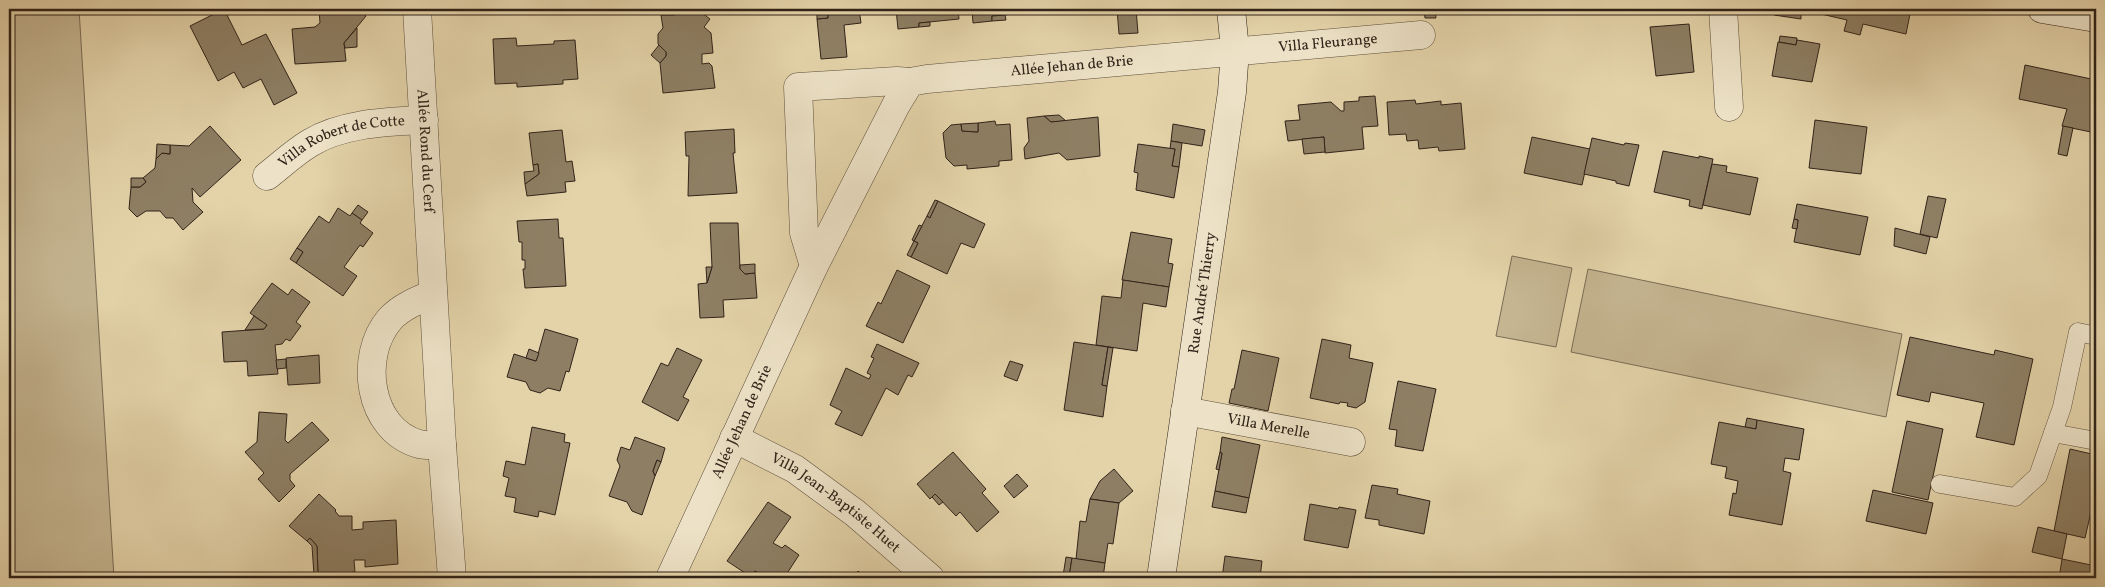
<svg xmlns="http://www.w3.org/2000/svg" width="2105" height="587" viewBox="0 0 2105 587" font-family="Vollkorn,serif">
<rect width="100%" height="100%" fill="#e4d3a9"/>
<filter id="stains"><feTurbulence type="fractalNoise" baseFrequency=".004" numOctaves="4"/><feColorMatrix values="0 0 0 0 .2 0 0 0 0 .09 0 0 0 0 .02 0 0 0 .5 -.17"/></filter>
<radialGradient id="worn" r=".72"><stop offset=".6" stop-color="#630" stop-opacity="0"/><stop offset="1" stop-color="#630" stop-opacity=".3"/></radialGradient>
<g fill="#c5b591" stroke="#7a6c55">
<polygon points="9,9 79,9 114,578 9,578"/>
<polygon points="1512,256 1572,268 1556,347 1496,336"/>
<polygon points="1588,269 1902,334 1886,417 1571,352"/>
</g>
<g fill="#8e7f64" stroke="#302319">
<polygon points="224,9 242,45 266,34 297,93 274,105 261,79 243,88 234,72 218,81 190,26"/>
<polygon points="319,9 359,9 366,16 344,43 346,61 295,64 292,29 315,27 320,23"/>
<polygon points="680,9 697,9 710,19 704,27 711,33 713,53 702,54 702,64 709,63 712,66 715,88 663,93 660,63 666,56 666,52 658,44 658,34 663,28 661,15 675,15"/>
<polygon points="827,9 859,9 861,23 844,25 847,57 821,59 817,19 828,18"/>
<polygon points="896,9 958,9 959,19 919,23 919,27 898,29"/>
<polygon points="972,9 1037,9 1038,12 992,16 992,21 973,23"/>
<polygon points="1117,9 1136,9 1138,33 1119,34"/>
<polygon points="1149,9 1195,9 1149,14"/>
<polygon points="1424,9 1435,9 1436,18 1425,18"/>
<polygon points="1775,9 1911,9 1906,34 1863,24 1860,35 1844,31 1847,20 1804,10 1801,12 1801,19 1774,15"/>
<polygon points="827,11 828,18 817,19 817,12"/>
<polygon points="1005,15 1006,20 992,21 992,16"/>
<polygon points="930,22 930,26 919,27 919,23"/>
<polygon points="1689,24 1694,72 1656,76 1650,27"/>
<polygon points="357,28 357,47 345,48 344,43"/>
<polygon points="1780,36 1797,38 1796,45 1779,42"/>
<polygon points="516,38 517,46 554,44 554,41 575,40 578,79 563,80 563,84 517,87 517,83 495,84 493,39"/>
<polygon points="1797,40 1820,44 1812,82 1772,76 1778,42 1796,45"/>
<polygon points="659,45 666,52 666,56 660,63 651,55"/>
<polygon points="2025,65 2096,80 2096,108 2091,132 2062,126 2067,109 2019,99"/>
<polygon points="1375,96 1378,126 1362,127 1364,149 1325,153 1324,137 1288,141 1285,121 1300,120 1298,105 1331,102 1341,111 1344,111 1344,102 1359,101 1359,97"/>
<polygon points="1415,100 1416,104 1441,101 1441,105 1461,103 1465,149 1439,151 1438,147 1419,149 1418,140 1407,141 1406,134 1389,135 1387,102"/>
<polygon points="1059,115 1066,121 1051,122 1044,116"/>
<polygon points="1044,116 1051,122 1098,117 1100,156 1067,160 1059,153 1025,159 1024,148 1029,141 1027,118"/>
<polygon points="1815,120 1867,127 1861,174 1809,168"/>
<polygon points="995,121 996,125 1010,124 1012,160 999,161 999,166 967,169 967,165 954,166 946,158 943,133 951,125 961,124 962,131 978,132 978,123"/>
<polygon points="978,123 978,132 962,131 961,124"/>
<polygon points="1173,124 1205,130 1202,146 1171,141"/>
<polygon points="210,126 241,160 200,197 192,188 193,202 203,212 183,230 173,218 166,218 160,211 146,211 137,217 129,209 131,187 140,187 146,182 143,178 155,168 156,159 162,153 170,154 170,145 189,146"/>
<polygon points="2063,126 2073,128 2067,156 2058,154"/>
<polygon points="734,129 735,153 733,153 737,193 688,196 689,156 686,156 685,132"/>
<polygon points="562,130 566,162 572,161 575,181 565,182 566,192 527,196 525,184 539,174 538,164 533,165 529,133"/>
<polygon points="1324,137 1325,152 1304,154 1302,139"/>
<polygon points="1532,137 1590,149 1582,185 1524,173"/>
<polygon points="1592,138 1624,145 1625,143 1639,145 1629,186 1616,183 1616,181 1584,174"/>
<polygon points="1171,141 1182,143 1179,167 1172,166 1175,149 1170,149"/>
<polygon points="157,144 170,145 170,154 162,153 156,159"/>
<polygon points="1138,144 1175,149 1172,166 1179,167 1174,198 1136,190 1138,173 1134,172"/>
<polygon points="1663,151 1699,158 1699,156 1713,159 1702,209 1689,206 1690,200 1654,192"/>
<polygon points="538,164 539,174 525,184 524,172 534,171 533,165"/>
<polygon points="1712,164 1727,166 1726,172 1758,178 1750,215 1703,205"/>
<polygon points="131,178 143,178 146,182 140,187 131,187"/>
<polygon points="1928,196 1946,199 1937,238 1920,234"/>
<polygon points="935,200 938,201 930,218 927,216"/>
<polygon points="938,201 985,224 974,248 961,243 947,274 911,257 918,243 914,241 927,216 930,218"/>
<polygon points="1797,204 1868,217 1860,255 1794,242 1798,220 1794,219"/>
<polygon points="358,205 368,212 362,220 352,213"/>
<polygon points="338,208 350,216 352,213 362,220 360,223 373,233 363,247 360,245 344,267 357,276 343,296 296,263 303,252 297,248 319,216 329,223"/>
<polygon points="558,219 559,238 563,238 566,286 525,288 523,269 525,269 525,260 522,260 522,242 519,242 517,221"/>
<polygon points="1794,219 1798,220 1797,229 1792,228"/>
<polygon points="710,223 738,223 740,269 745,274 755,273 757,298 723,300 724,317 700,318 698,284 707,283 712,267"/>
<polygon points="919,225 922,226 914,241 912,240"/>
<polygon points="1895,228 1930,237 1926,254 1894,246"/>
<polygon points="1131,232 1172,239 1168,263 1173,264 1169,287 1122,280"/>
<polygon points="914,241 918,243 911,257 907,255"/>
<polygon points="297,248 303,252 296,263 290,259"/>
<polygon points="755,264 755,273 745,274 740,269 740,265"/>
<polygon points="706,267 712,267 707,283"/>
<polygon points="897,270 930,286 903,343 866,326 878,302 881,304"/>
<polygon points="1123,280 1169,287 1166,307 1143,303 1137,351 1096,345 1102,296 1121,298"/>
<polygon points="272,283 288,295 292,289 310,302 296,322 301,326 290,341 286,339 282,344 275,345 278,374 248,376 247,361 224,362 222,332 264,329 267,325 250,313"/>
<polygon points="254,316 267,325 264,329 245,330"/>
<polygon points="545,329 578,339 569,372 566,371 560,391 548,388 540,393 530,390 526,382 507,377 514,354 536,361"/>
<polygon points="1910,337 1994,355 1995,350 2033,359 2014,445 1976,437 1984,403 1931,392 1929,402 1897,395"/>
<polygon points="1322,339 1351,345 1349,358 1373,363 1365,402 1356,408 1347,406 1348,403 1340,402 1339,404 1310,398"/>
<polygon points="1074,342 1108,347 1102,385 1107,386 1103,417 1064,410"/>
<polygon points="877,344 919,363 912,377 908,375 898,395 886,388 862,436 835,424 842,411 830,405 846,368 869,379 871,375 867,373 874,358 871,357"/>
<polygon points="1108,347 1113,348 1107,386 1102,385"/>
<polygon points="677,348 702,360 683,397 689,400 678,421 642,402 661,363 668,366"/>
<polygon points="529,349 539,353 536,361 526,358"/>
<polygon points="1242,350 1279,358 1268,411 1229,403 1232,389 1234,389"/>
<polygon points="319,355 320,383 288,385 286,358"/>
<polygon points="286,359 286,368 277,369 276,360"/>
<polygon points="1010,361 1023,365 1017,381 1004,376"/>
<polygon points="1398,381 1436,389 1423,451 1395,446 1397,430 1389,429"/>
<polygon points="259,412 287,414 285,440 288,443 312,422 329,440 290,474 290,480 295,486 279,502 258,479 264,473 245,452 257,442"/>
<polygon points="1747,418 1757,420 1756,429 1745,427"/>
<polygon points="1757,420 1804,429 1799,460 1785,458 1783,471 1791,473 1782,525 1729,515 1733,493 1736,494 1738,481 1725,478 1727,467 1711,464 1719,422 1756,429"/>
<polygon points="1907,421 1943,429 1928,500 1892,492"/>
<polygon points="532,427 565,434 564,442 570,443 555,515 539,511 538,517 514,512 516,498 505,496 509,478 503,476 506,461 525,465"/>
<polygon points="635,437 665,448 661,462 657,460 653,471 655,476 642,515 632,511 627,502 609,496 620,466 617,460 621,447 630,450"/>
<polygon points="1222,437 1260,445 1249,498 1215,491 1222,453 1220,452"/>
<polygon points="2070,449 2096,455 2096,490 2085,538 2054,531"/>
<polygon points="953,452 986,489 982,493 999,512 977,532 960,512 956,516 935,494 930,499 917,484"/>
<polygon points="1220,452 1222,453 1219,470 1216,469"/>
<polygon points="657,460 661,462 655,476 653,471"/>
<polygon points="1114,469 1133,491 1119,503 1090,499 1100,481"/>
<polygon points="1017,474 1028,486 1014,498 1004,486"/>
<polygon points="1372,485 1398,489 1397,494 1430,501 1424,534 1379,525 1379,520 1365,518"/>
<polygon points="1873,490 1933,503 1926,534 1866,521"/>
<polygon points="1215,491 1249,498 1246,513 1212,507"/>
<polygon points="319,494 336,510 335,511 339,516 352,516 352,530 363,529 363,522 396,520 398,564 365,567 365,560 354,560 355,572 345,573 340,578 331,578 326,574 318,574 317,546 310,538 307,541 289,526"/>
<polygon points="935,494 943,502 939,505 932,497"/>
<polygon points="1090,499 1119,503 1113,544 1108,543 1105,563 1076,559 1080,521 1086,522"/>
<polygon points="768,502 791,517 773,543 782,548 785,545 799,555 784,578 766,578 755,571 751,577 727,561"/>
<polygon points="1310,504 1338,509 1339,507 1356,510 1348,548 1304,540"/>
<polygon points="2038,527 2067,534 2062,559 2032,552"/>
<polygon points="310,538 317,546 318,574 314,575 312,546 307,541"/>
<polygon points="1225,556 1262,561 1260,578 1222,578"/>
<polygon points="1066,557 1072,558 1069,577 1063,576"/>
<polygon points="1072,558 1105,563 1103,578 1069,577"/>
<polygon points="2062,559 2096,566 2096,578 2059,578"/>
<polygon points="755,571 766,578 751,577"/>
<polygon points="858,571 866,578 851,578"/>
</g>
<g fill="none" stroke-linecap="round" stroke-linejoin="round">
<defs>
<g id="lane">
<polyline points="2053,433 2096,441"/>
<polyline points="1940,484 2015,497 2038,476 2062,407 2078,332 2096,336"/>
</g>
<g id="street">
<path id="s1" d="M417,9L442,445L452,578"/>
<polyline points="1723,9 1729,107"/>
<path id="s2" d="M267,176C281,165 295,152 310,143C343,123 386,122 424,120"/>
<polyline points="814,266 804,233 798,87 897,81 910,82"/>
<path d="M433,294C418,300 401,307 390,319C358,356 368,430 419,444C426,446 435,445 442,445"/>
<path id="s3" d="M1185,411L1351,442"/>
<path id="s4" d="M734,438L795,469L855,513L930,578"/>
<path id="s5" d="M670,578L814,266L896,105L910,82L927,79L1421,35"/>
</g>
<g id="secondary">
<polyline points="2042,9 2096,18"/>
<path id="s6" d="M1161,578L1232,92L1235,50L1231,9"/>
</g>
</defs>
<use href="#lane" stroke="#5d4f3d" stroke-width="19"/>
<use href="#street" stroke="#5d4f3d" stroke-width="29"/>
<use href="#secondary" stroke="#302319" stroke-width="29"/>
<use href="#lane" stroke="#ede2c7" stroke-width="18"/>
<use href="#street" stroke="#ede2c7" stroke-width="28"/>
<use href="#secondary" stroke="#ede2c7" stroke-width="28"/>
</g>
<g text-anchor="middle" dominant-baseline="central" stroke-width="5" stroke-linejoin="round" paint-order="stroke">
<g font-size="15" fill="#302319" stroke="#ede2c7">
<text stroke="none"><textPath href="#s5" startOffset="971">Villa Fleurange</textPath></text>
<text stroke="none"><textPath href="#s5" startOffset="714">Allée Jehan de Brie</textPath></text>
<text stroke="none"><textPath href="#s2" startOffset="85">Villa Robert de Cotte</textPath></text>
<text stroke="none"><textPath href="#s1" startOffset="142">Allée Rond du Cerf</textPath></text>
<text stroke="none"><textPath href="#s6" startOffset="288">Rue André Thierry</textPath></text>
<text stroke="none"><textPath href="#s5" startOffset="172">Allée Jehan de Brie</textPath></text>
<text stroke="none"><textPath href="#s3" startOffset="85">Villa Merelle</textPath></text>
<text stroke="none"><textPath href="#s4" startOffset="121">Villa Jean-Baptiste Huet</textPath></text>
</g>
</g>
<rect width="2105" height="587" fill="none" stroke="#e4d3a9" stroke-width="30"/>
<rect x="10" y="10" width="2085" height="567" fill="none" stroke="#302319" stroke-width="2.5"/>
<rect x="15" y="15" width="2075" height="557" fill="none" stroke="#302319"/>
<rect width="100%" height="100%" filter="url(#stains)"/>
<rect width="100%" height="100%" fill="url(#worn)"/>
</svg>
